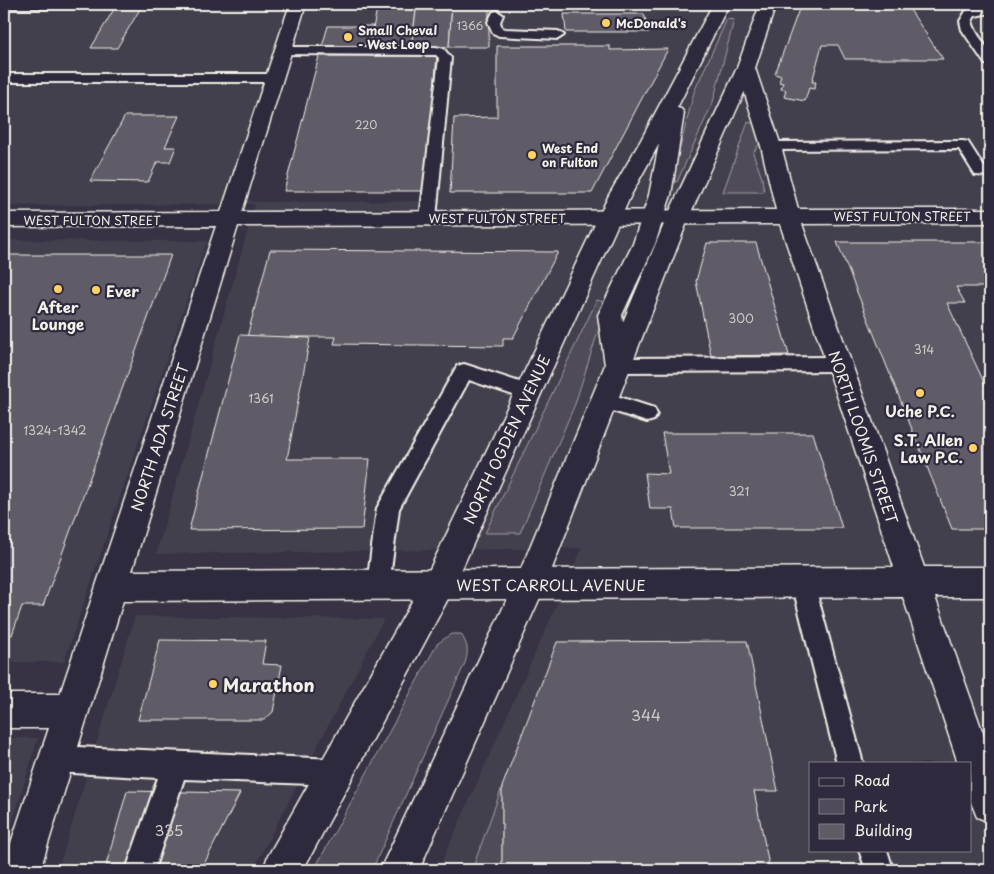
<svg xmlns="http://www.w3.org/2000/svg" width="994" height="874" viewBox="0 0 994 874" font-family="'Playpen Sans',sans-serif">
<rect width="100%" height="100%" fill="#373244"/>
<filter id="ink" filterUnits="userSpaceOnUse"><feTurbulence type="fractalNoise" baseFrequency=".02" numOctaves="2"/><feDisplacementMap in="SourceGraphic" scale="10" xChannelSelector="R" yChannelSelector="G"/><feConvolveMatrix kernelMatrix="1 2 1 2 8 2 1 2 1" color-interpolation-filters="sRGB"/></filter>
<g filter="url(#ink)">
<g fill="#433f4e" fill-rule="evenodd">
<path d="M4,4H297L294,15L298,4H990V870H438L582,548L156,554L255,204L4,206ZM283,51H448L439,201L255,202L236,196ZM810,763H970V850H810Z"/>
<polygon points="4,240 207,241 64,662 4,662"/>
<polygon points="135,616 384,619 253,870 58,870"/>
<polygon points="4,738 38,738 4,851"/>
</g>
<g fill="#504b59" stroke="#a29ea0">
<polygon points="727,19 734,20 713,102 677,182 672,180 694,92"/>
<polygon points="748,122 755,124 760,143 753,153 762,178 764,192 723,192"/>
<polygon points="597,300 607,303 575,404 520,533 485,533"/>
<path d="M451,634H461C468,645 469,651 465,663L372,870H314L437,644Z"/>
<polygon points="502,787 502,870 472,870"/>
</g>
<g fill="#5f5c67" stroke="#f4f1e8">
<polygon points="117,4 143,4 117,48 91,48"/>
<polygon points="378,4 417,4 411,48 369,48"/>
<polygon points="417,4 452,4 449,47 411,48"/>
<polygon points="452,4 489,4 489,47 449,47"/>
<polygon points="801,4 906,4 943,59 845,59 838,45 822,45 812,82 816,82 814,89 809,88 805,101 784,97 786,90 781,89 783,83 779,82 781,76 775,74"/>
<polygon points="564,14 644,14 649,32 566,32"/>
<polygon points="328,26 373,26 369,48 322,47"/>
<polygon points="497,46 610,46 610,50 668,49 592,193 450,193 454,118 497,117"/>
<polygon points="319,56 437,56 425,191 284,191"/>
<polygon points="125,116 179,116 165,147 176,147 170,162 157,162 148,182 90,181"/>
<polygon points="837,242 990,242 990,287 956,287 965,303 947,303 990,395 990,529 952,529"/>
<polygon points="707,243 756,243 789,355 711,356 696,281"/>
<polygon points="270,250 558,252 513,338 503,338 503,346 334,344 336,337 247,337"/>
<polygon points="4,255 171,255 43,606 22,606 12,635 4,635"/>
<polygon points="240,335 310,338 287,459 370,459 362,529 189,530"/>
<polygon points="662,433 813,433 842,528 676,528 673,509 650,509 645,473 669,474"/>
<polygon points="160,640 266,641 262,664 282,665 273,712 264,720 138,720"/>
<polygon points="747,641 778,791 754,791 770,870 502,870 502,787 557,642"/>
<polygon points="127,791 240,793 203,866 106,865"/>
</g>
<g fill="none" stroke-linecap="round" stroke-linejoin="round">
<defs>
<g id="lane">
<polygon points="4,4 96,4 90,8 4,8"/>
<path d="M990,5V13L975,16L972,21C977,41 991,43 990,65L985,64L962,30L960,21L966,11Z"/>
<polygon points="497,11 503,15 500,22 502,28 505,29 558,31 564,35 558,39 499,36 493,33 488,22 493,12"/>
<polygon points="283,47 436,47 444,49 451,58 436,218 434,222 428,223 422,222 420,218 439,58 436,55 279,54 277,51 279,48"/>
<polygon points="4,74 274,74 281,78 274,82 4,82"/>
<polygon points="963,141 968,142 984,167 990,166 990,176 975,175 959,149 771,150 766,149 764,146 766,143 771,142"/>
<polygon points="839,357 846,359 848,364 846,369 839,371 618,372 611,370 609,365 611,360 618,358"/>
<polygon points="464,364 535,387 538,392 535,397 528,400 469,380 399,509 389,585 386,593 378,596 370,593 367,585 377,508 457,366"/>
<polygon points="604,392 654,408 657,414 654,420 647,422 597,406 594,400 597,394"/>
<polygon points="803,572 811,575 814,583 863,763 837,763 792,583 795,575"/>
<polygon points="56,746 335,759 344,763 348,772 344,781 335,785 184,779 154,870 126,870 158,778 56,772 47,768 43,759 47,750"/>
<polygon points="859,850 887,850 892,866 890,870 866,870"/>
</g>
<path id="street" d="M290,4H306L242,212L776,210L761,146L737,68L740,64L746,63L752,64L755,68L781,146L798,209H990V223L802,224L924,567H990V597H935L990,753V822L977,817L970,800V763H958L903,597L123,601L40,870H4V864L49,728H4V694H60L216,226L4,227V213L221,212ZM780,224L894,567L132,571L238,226Z"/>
<polygon id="secondary" points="713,4 729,4 677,108 681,109 684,113 671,195 655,244 622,315 623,322 667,217 737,68 760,4 776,4 755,68 689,217 546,584 419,870 380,870 518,576 605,365 598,315 633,244 649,195 659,144 631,195 450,595 303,870 263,870 268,856 428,573 609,195 641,140"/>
</defs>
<use href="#lane" stroke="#f4f1e8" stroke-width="4"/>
<use href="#street" stroke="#f4f1e8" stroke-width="3"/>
<use href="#secondary" stroke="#f4f1e8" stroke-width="3"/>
<use href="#lane" fill="#2f2a3d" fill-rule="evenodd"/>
<use href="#street" fill="#2f2a3d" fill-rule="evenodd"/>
<use href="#secondary" fill="#2f2a3d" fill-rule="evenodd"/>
</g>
</g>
<g fill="#ffd166" stroke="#2f2a3d" stroke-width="2">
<circle cx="606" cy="23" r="5"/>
<circle cx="348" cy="37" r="5"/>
<circle cx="532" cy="155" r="5"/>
<circle cx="58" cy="289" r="5"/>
<circle cx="96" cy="290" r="5"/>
<circle cx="920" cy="393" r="5"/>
<circle cx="973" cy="448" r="5"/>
<circle cx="213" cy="684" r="5"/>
</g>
<g text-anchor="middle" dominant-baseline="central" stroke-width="4.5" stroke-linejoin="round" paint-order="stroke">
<g font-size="11" fill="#cfccc8">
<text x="470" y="25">1366</text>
<text x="366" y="124">220</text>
</g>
<g font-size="12" font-weight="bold" fill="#f4f1e8" stroke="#2f2a3d" text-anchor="start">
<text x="616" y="23">McDonald's</text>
<text x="358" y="30">Small Cheval<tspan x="358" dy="14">- West Loop</tspan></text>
<text x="542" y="148">West End<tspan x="542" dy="14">on Fulton</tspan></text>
</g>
<g font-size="12" fill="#f4f1e8" stroke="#2f2a3d">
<text x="902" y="216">WEST FULTON STREET</text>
<text x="497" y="218">WEST FULTON STREET</text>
<text x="92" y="220">WEST FULTON STREET</text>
</g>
<g font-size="12" fill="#cfccc8">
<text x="741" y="318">300</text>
<text x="924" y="349">314</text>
<text x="261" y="398">1361</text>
<text x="55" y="430">1324-1342</text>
<text x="739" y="491">321</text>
</g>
<g font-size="15" font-weight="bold" fill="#f4f1e8" stroke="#2f2a3d">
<text x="106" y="290" text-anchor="start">Ever</text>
<text x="58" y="306">After<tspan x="58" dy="17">Lounge</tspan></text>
<text x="920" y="410">Uche P.C.</text>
<text x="963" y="439" text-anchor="end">S.T. Allen<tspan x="963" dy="17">Law P.C.</tspan></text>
</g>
<g font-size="15" fill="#f4f1e8" stroke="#2f2a3d">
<text transform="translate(159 437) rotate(-72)">NORTH ADA STREET</text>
<text transform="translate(864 437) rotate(71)">NORTH LOOMIS STREET</text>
<text transform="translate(506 439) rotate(-65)">NORTH OGDEN AVENUE</text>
<text x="551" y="584">WEST CARROLL AVENUE</text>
</g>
<g font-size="15" fill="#cfccc8">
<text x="646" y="714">344</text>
<text x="169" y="829">335</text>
</g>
<g font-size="18" font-weight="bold" fill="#f4f1e8" stroke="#2f2a3d" text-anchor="start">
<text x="223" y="684">Marathon</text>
</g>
</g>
<rect width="994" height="874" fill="none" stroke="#2f2a3d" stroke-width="20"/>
<rect x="10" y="10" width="974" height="854" fill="none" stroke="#f4f1e8" stroke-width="2" filter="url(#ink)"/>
<rect x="809" y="762" width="162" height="90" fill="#2f2a3d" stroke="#7e7a81"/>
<rect x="819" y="778" width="25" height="8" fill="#2f2a3d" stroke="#7e7a81"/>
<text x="854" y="786" font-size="15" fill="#f4f1e8">Road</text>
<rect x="819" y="799" width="25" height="15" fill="#504b59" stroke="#7e7a81"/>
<text x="854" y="812" font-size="15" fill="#f4f1e8">Park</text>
<rect x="819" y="824" width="25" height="15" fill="#5f5c67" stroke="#7e7a81"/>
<text x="854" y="836" font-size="15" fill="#f4f1e8">Building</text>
</svg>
